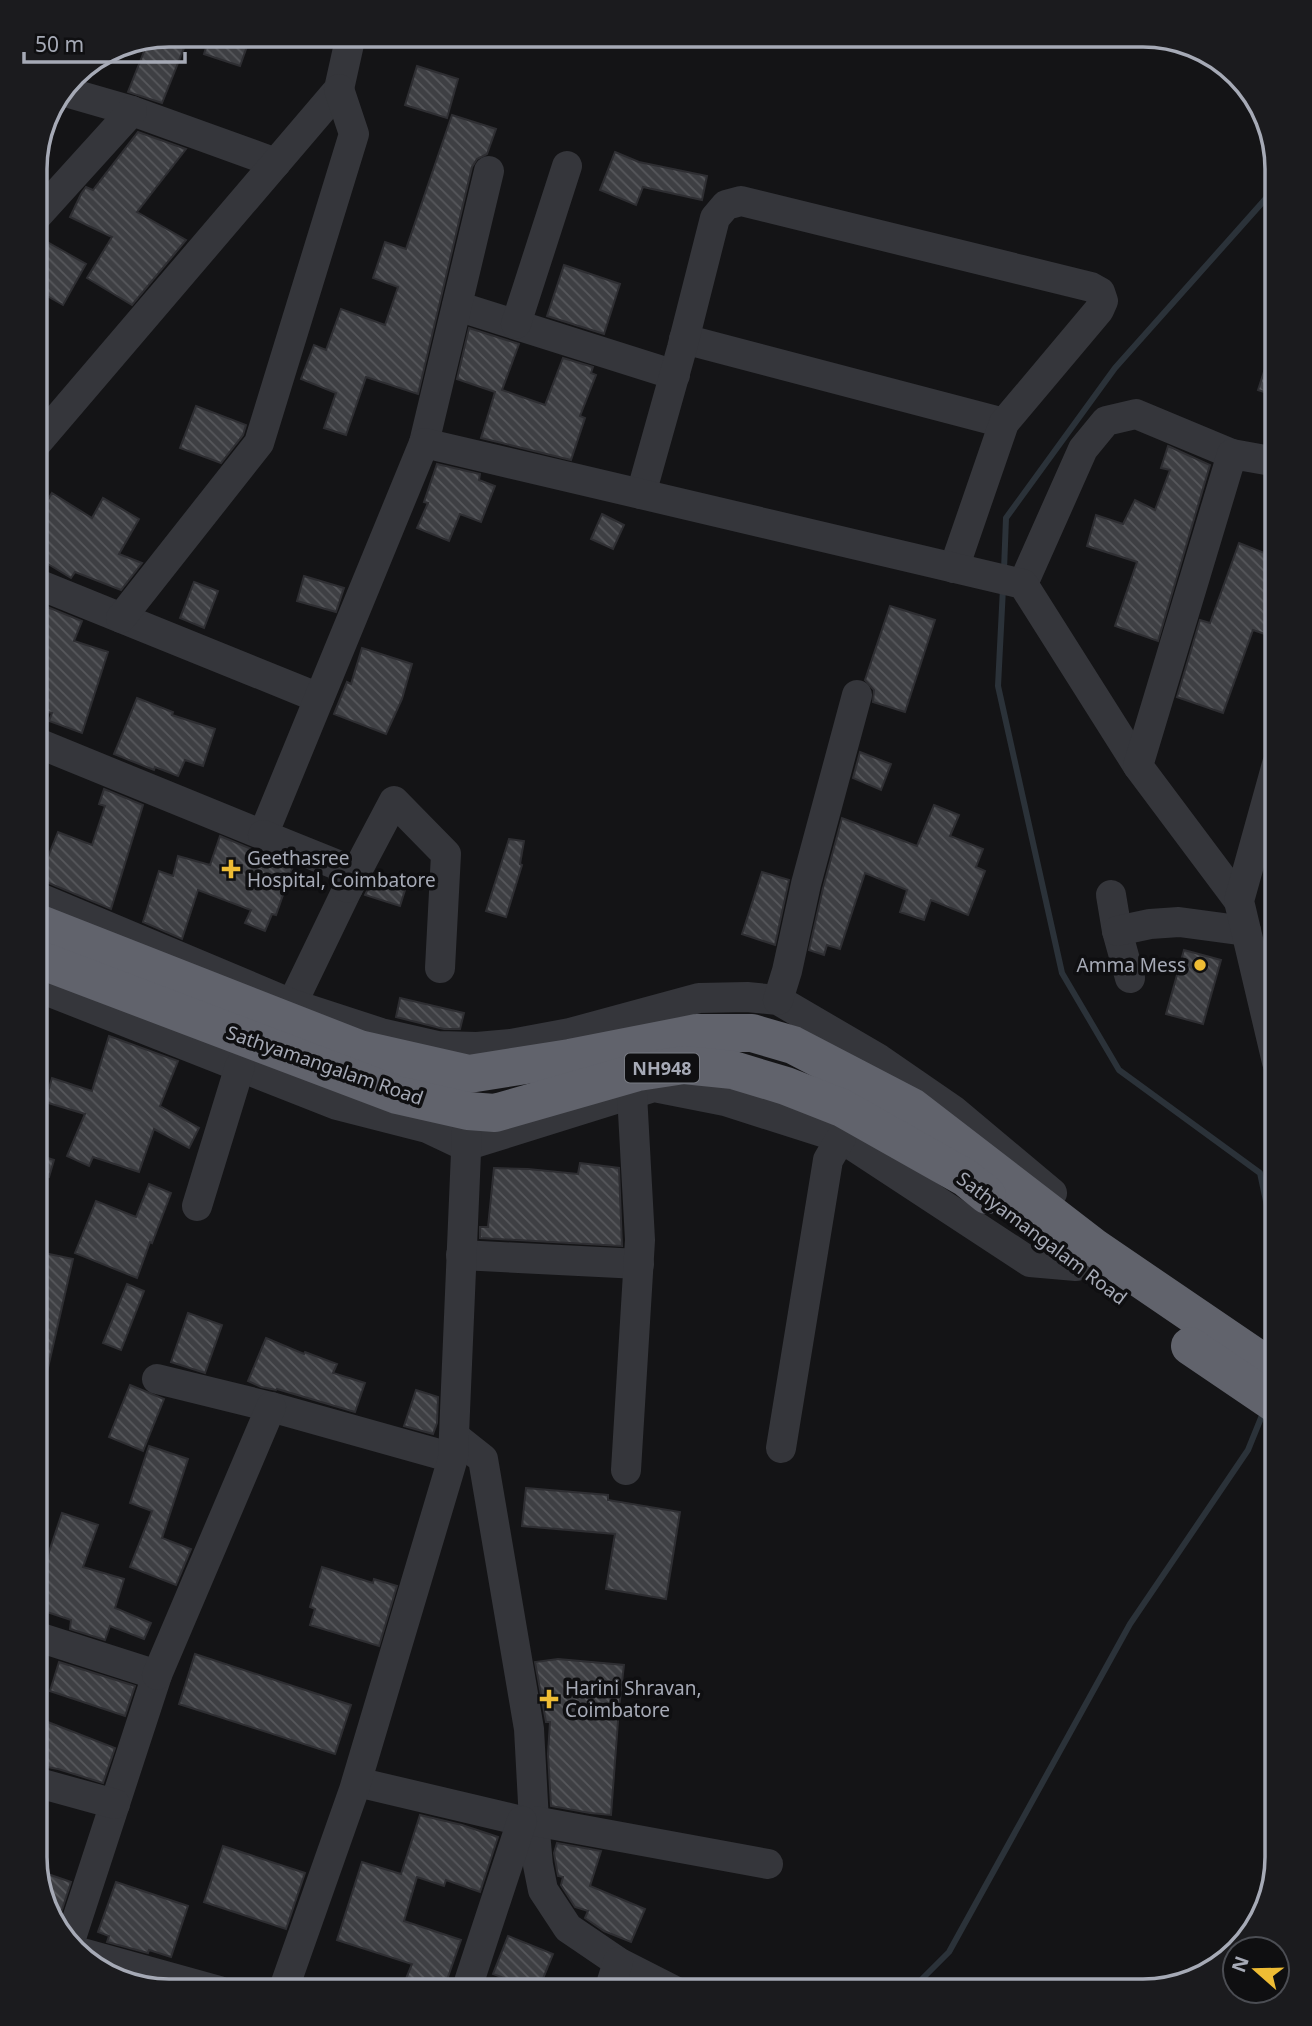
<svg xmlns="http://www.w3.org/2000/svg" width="1312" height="2026" viewBox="0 0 1312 2026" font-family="'Noto Sans',sans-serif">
<defs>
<pattern id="building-back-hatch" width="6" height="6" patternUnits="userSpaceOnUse" patternTransform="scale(1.75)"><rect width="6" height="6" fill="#3e3f43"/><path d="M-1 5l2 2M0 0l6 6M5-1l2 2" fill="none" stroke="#57585c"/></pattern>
</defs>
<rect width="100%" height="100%" fill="#141416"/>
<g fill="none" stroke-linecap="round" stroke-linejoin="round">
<g stroke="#2b3239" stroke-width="6">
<polyline points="1004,570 1006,518 1115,368 1277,186"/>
<polyline points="1003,588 998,686 1062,973 1119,1070 1260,1173 1277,1253"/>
<polyline points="910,1991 949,1952 1130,1624 1248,1450 1263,1413"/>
</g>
</g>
<g fill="url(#building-back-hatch)" stroke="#2e2e32" stroke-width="2">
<polygon points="210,35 251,35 240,66 204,54"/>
<polygon points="157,37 184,48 162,103 128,92 149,39"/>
<polygon points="417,66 458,79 447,118 405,105"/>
<polygon points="452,115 496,129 487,154 477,159 472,167 418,394 366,377 346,435 324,428 336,393 301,379 314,345 326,350 341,309 385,325 398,287 373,278 385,242 406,249"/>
<polygon points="138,132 186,149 137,212 186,240 132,305 87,278 112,237 70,217 81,194 86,187 93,190"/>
<polygon points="615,152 639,162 707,176 702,200 643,187 636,205 600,190"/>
<polygon points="35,235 86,264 63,305 35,289"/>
<polygon points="564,265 620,284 604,334 547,316"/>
<polygon points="469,328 519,344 502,390 545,405 563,358 593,367 591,373 596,375 580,416 585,418 571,460 481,438 495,392 457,379"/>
<polygon points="1273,344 1277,344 1277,396 1258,390"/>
<polygon points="196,406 246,425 243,435 221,463 180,448"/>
<polygon points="1168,446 1210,465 1158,641 1115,626 1137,562 1087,546 1096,515 1123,524 1135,500 1155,510 1170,470 1161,468"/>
<polygon points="437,464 480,474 479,480 495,486 481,522 460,514 449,541 417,528 428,503 424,502"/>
<polygon points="52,493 92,518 103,498 139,519 119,554 142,563 121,590 75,572 71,578 35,556 35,520"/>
<polygon points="602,514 624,525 613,549 591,539"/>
<polygon points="1239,543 1277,558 1277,638 1253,630 1223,713 1177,697 1200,620 1210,623"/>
<polygon points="304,576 344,588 336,612 297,601"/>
<polygon points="194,582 218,591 204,628 180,618"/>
<polygon points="35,602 82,621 74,641 108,652 82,733 49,721 52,713 35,709"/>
<polygon points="890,606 935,620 905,712 873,702 874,690 865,680"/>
<polygon points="362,648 412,664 402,699 386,734 334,714 347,682 351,684"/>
<polygon points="137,698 173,712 172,715 215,729 203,766 185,760 178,776 155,767 154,770 114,754"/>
<polygon points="860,752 891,764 881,790 853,778"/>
<polygon points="104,789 143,805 111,909 39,879 58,832 92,845 105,806 99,804"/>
<polygon points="934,805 959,815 950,836 983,849 976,867 985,871 968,915 931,900 924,920 900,912 907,890 865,873 840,949 827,945 824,955 809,950 823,888 842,818 917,846"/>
<polygon points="220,836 293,866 276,915 272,914 265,931 245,923 251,910 198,890 182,939 143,922 159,871 173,876 178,856 210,865"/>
<polygon points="509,839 524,841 520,864 522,865 506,917 486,911"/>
<polygon points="762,872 789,880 775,945 742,934"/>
<polygon points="374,877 406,887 400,906 365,895"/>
<polygon points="1184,950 1221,960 1203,1024 1166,1014"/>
<polygon points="400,998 464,1013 460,1029 444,1029 396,1017"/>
<polygon points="109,1036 178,1061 160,1106 199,1128 189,1148 154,1129 139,1172 93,1157 89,1166 67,1156 85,1114 45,1102 52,1078 92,1091"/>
<polygon points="35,1154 54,1160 49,1177 35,1172"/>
<polygon points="580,1163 619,1168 622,1246 480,1238 480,1227 488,1227 494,1168 528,1169 578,1174"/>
<polygon points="149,1184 171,1193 152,1243 150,1242 137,1278 75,1253 96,1201 136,1217"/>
<polygon points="35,1251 73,1259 42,1394 35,1393"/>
<polygon points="127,1284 144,1291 121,1350 103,1343"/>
<polygon points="188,1313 222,1325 205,1373 171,1362"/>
<polygon points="266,1338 304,1354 305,1352 337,1364 333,1373 365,1383 355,1412 277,1389 276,1390 261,1387 248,1381"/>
<polygon points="130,1385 164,1399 143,1451 109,1437"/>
<polygon points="416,1390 438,1397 437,1423 433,1434 404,1426"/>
<polygon points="149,1446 188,1459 162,1538 191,1549 176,1585 130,1567 152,1511 130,1503"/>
<polygon points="526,1488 608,1495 608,1500 680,1512 666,1599 606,1589 615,1534 522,1526"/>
<polygon points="62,1513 98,1525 83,1567 124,1579 115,1608 151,1623 144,1639 110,1626 105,1640 70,1629 71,1620 35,1608 35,1563 44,1567"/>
<polygon points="322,1567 373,1583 374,1579 397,1586 379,1646 310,1625 315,1609 310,1607"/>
<polygon points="195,1654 351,1705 335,1754 179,1704"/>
<polygon points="558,1659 624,1665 619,1708 611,1815 590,1813 551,1806 548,1754 550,1722 546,1722 535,1662"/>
<polygon points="59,1662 135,1686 125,1716 50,1691"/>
<polygon points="35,1717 115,1748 103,1783 58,1769 35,1765"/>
<polygon points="35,1800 46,1803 38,1827 35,1826"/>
<polygon points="420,1815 462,1825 498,1837 480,1892 446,1880 444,1886 417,1877 404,1921 461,1940 443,1991 401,1991 412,1964 337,1940 362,1862 401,1874"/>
<polygon points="557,1843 601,1851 590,1886 645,1909 631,1942 604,1931 585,1918 588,1911 575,1907 561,1885 563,1877 558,1876 554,1853"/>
<polygon points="223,1846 305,1873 286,1929 204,1902"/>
<polygon points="39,1871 71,1882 58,1922 52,1920"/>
<polygon points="116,1882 188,1906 171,1957 149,1950 148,1953 107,1942 109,1936 98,1932"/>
<polygon points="508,1936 553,1954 538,1991 493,1974"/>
</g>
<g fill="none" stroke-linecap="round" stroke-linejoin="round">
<g stroke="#35363b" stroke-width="30">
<polyline points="66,92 132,111 276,163"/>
<polyline points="35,218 132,111"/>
<polyline points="457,306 675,375"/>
<polyline points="516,324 567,166"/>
<polyline points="684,339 1004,423"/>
<polyline points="424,443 489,171"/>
<polyline points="35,445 339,89 351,35"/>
<polyline points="641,494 682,348 715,218 726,205 741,201 1091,287 1100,292 1103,301 1099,310 1004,423 954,568"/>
<polyline points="35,583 319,698"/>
<polyline points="1023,584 1083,449 1106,421 1136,414 1232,454"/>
<polyline points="121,618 259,443 354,134 339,89"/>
<polyline points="35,742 263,835 424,443 1023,584 1138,766"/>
<polyline points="263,835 340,866 348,888 292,1004"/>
<polyline points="348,888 394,801 446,854 440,968"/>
<polyline points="1111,895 1117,931 1130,978"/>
<polyline points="35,896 292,1004 381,1033 438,1046 477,1047 511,1044 570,1033 699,998 747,997 778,1000 879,1059 953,1110 1052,1193"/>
<polyline points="1239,901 1138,766 1232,454 1277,462"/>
<polyline points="1117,931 1150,924 1179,922 1246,931"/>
<polyline points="35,986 337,1105 427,1128 465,1146 654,1087 725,1101 841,1138 1030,1262 1076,1266"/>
<polyline points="778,1000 787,971 806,884 857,695"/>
<polyline points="1277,1062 1239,901 1277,764"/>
<polyline points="197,1206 240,1066"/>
<polyline points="461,1255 639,1264"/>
<polyline points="157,1379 271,1407 453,1458"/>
<polyline points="454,1436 483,1459 529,1729 534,1821 538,1865 543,1890 568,1928 618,1962 675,1991"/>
<polyline points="781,1448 828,1160 841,1138"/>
<polyline points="626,1470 640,1240 632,1094"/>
<polyline points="35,1636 157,1675 70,1941"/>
<polyline points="157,1675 271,1407"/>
<polyline points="35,1782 115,1804"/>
<polyline points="357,1782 522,1821 534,1821 768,1864"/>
<polyline points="82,1953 219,1991"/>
<polyline points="283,1991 354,1790 453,1458 467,1129"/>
<polyline points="466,1991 522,1821"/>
<polyline points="609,1991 618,1962"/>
</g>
<g stroke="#61636c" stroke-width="38">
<polyline points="35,922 359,1049 469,1074 570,1058 697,1033 752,1033 793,1045 912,1107 1095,1248 1277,1372"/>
<polyline points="35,958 397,1095 468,1111 495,1113 638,1072 684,1065 733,1070 786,1086 842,1108 966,1178 987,1195"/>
<polyline points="1190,1346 1277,1405"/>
</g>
</g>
<g fill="#eebc34" stroke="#0f0f11" stroke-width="2.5">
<path d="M227.5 858.5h7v7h7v7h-7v7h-7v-7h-7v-7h7z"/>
<circle cx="1200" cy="965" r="7"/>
<path d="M545.5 1688.5h7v7h7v7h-7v7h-7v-7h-7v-7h7z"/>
</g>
<g text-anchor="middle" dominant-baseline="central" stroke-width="7" stroke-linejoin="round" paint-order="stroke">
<rect fill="#0f0f11" stroke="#797c84" stroke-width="2" x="625" y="1053.5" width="74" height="29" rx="5"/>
<g font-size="18" font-weight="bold" fill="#a6aab6">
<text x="662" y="1068">NH948</text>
</g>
<g font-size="19" fill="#a6aab6" stroke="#0f0f11" text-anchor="start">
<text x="247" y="858">Geethasree<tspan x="247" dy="22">Hospital, Coimbatore</tspan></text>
<text x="1186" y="965" text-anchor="end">Amma Mess</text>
<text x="565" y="1688">Harini Shravan,<tspan x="565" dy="22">Coimbatore</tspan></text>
</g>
<g font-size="19" fill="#a6aab6" stroke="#0f0f11">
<text transform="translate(325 1065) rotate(19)">Sathyamangalam Road</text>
<text transform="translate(1042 1238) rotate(37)">Sathyamangalam Road</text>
</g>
</g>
<path d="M0 0H1312V2026H0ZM169 47H1143A122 122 0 0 1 1265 169V1857A122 122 0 0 1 1143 1979H169A122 122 0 0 1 47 1857V169A122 122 0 0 1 169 47Z" fill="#1b1b1e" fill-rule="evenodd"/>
<path fill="none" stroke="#a6aab6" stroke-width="3.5" d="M169 47H1143A122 122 0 0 1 1265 169V1857A122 122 0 0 1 1143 1979H169A122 122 0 0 1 47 1857V169A122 122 0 0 1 169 47Z"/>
<g transform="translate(1256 1970) rotate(290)"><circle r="33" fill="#0f0f11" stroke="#4b4d53" stroke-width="2"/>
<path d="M0-5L12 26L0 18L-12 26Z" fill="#eebc34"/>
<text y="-10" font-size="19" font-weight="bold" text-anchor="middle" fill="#a6aab6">N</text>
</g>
<path d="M24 52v10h161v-10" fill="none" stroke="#a6aab6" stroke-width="3.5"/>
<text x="35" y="52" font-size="21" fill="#a6aab6" stroke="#0f0f11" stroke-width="5" paint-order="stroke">50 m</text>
</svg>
